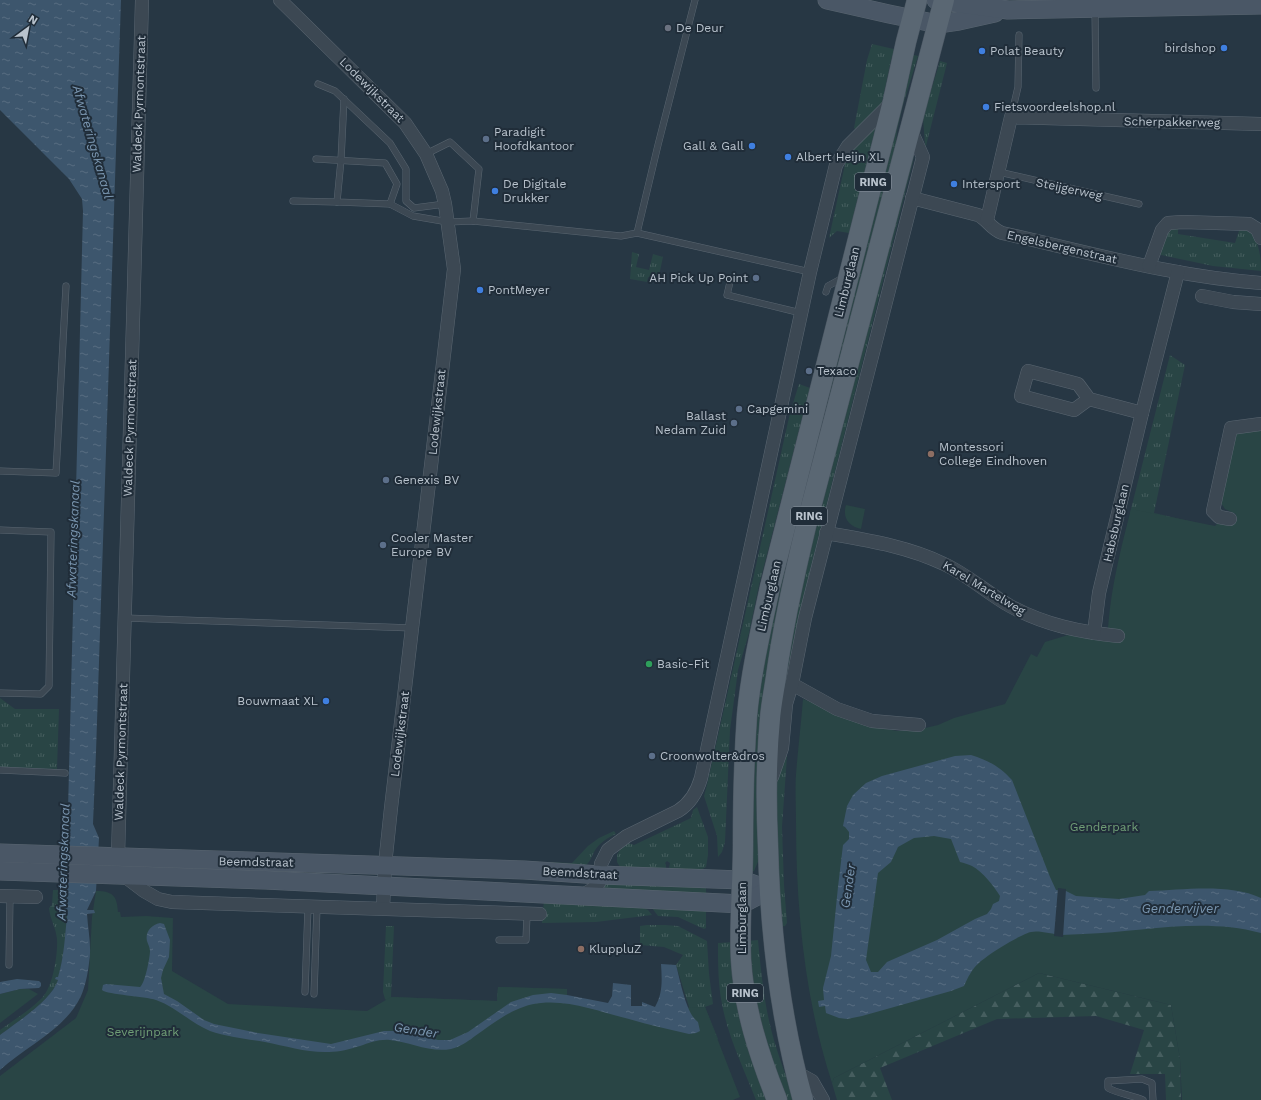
<svg xmlns="http://www.w3.org/2000/svg" width="1261" height="1100" viewBox="0 0 1261 1100" font-family="'Work Sans',sans-serif">
<defs>
<pattern id="grass-tufts" width="24" height="20" patternUnits="userSpaceOnUse"><rect width="24" height="20" fill="#294545"/><path d="M3 7l-1-3M5 7V3M7 7l1-3M15 17l-1-3M17 17v-4M19 17l1-3" fill="none" stroke="#465e5f"/></pattern>
<pattern id="forest-firs" width="22" height="20" patternUnits="userSpaceOnUse"><rect width="22" height="20" fill="#294545"/><path d="M5 1l3.5 6h-7zM16 11l3.5 6h-7z" fill="#465e5f"/></pattern>
<pattern id="water-ripples" width="26" height="14" patternUnits="userSpaceOnUse"><rect width="26" height="14" fill="#3d566d"/><path d="M2 4q2-2 4 0t4 0M15 11q2-2 4 0t4 0" fill="none" stroke="#576d81"/></pattern>
</defs>
<rect width="100%" height="100%" fill="#273744"/>
<g fill="url(#grass-tufts)">
<polygon points="872,44 898,50 892,56 881,107 856,130 854,128 867,60"/>
<polygon points="910,54 918,56 903,105 897,131 895,154 795,544 760,857 754,871 751,872 754,724 771,616"/>
<polygon points="940,61 947,63 926,146 925,145 923,117"/>
<polygon points="876,126 849,233 837,231 829,238 847,155"/>
<path d="M914,152L913,162L805,590C794,635 787,680 776,725L790,623Z"/>
<path d="M1178,227V234L1235,243L1240,228C1259,230 1261,256 1261,271L1213,266L1161,255L1160,254L1169,229Z"/>
<polygon points="632,252 639,254 636,267 649,270 653,254 663,257 658,280 648,277 647,282 630,279"/>
<polygon points="1170,355 1185,365 1154,513 1206,525 1130,513"/>
<polygon points="799,384 810,388 759,585 749,633 738,670 730,730 725,842 722,852 718,857 717,836 704,796 707,785 790,413"/>
<polygon points="0,698 15,709 59,709 57,769 0,767"/>
<polygon points="784,755 787,756 782,827 784,885 787,923 785,926 779,927 774,792"/>
<polygon points="697,807 708,837 708,855 706,867 701,870 668,873 670,863 667,861 665,863 666,865 666,873 620,867 617,862 617,855 622,846 628,843 634,845 691,818 693,810"/>
<path d="M614,831L616,834C607,838 599,843 594,852C591,858 590,862 585,866L543,862L572,863L588,846L599,838Z"/>
<polygon points="605,884 706,887 706,895 601,890"/>
<path d="M53,890H66L65,905L68,906C66,930 65,955 58,978L56,977L58,980C52,1000 17,1022 0,1035V1030C14,1020 30,1010 42,998C53,987 58,954 57,939C56,928 50,919 49,908L52,905Z"/>
<polygon points="544,900 644,908 648,910 652,915 596,922 542,923"/>
<polygon points="652,908 706,911 706,928 704,929 678,917 658,916"/>
<polygon points="647,925 665,925 678,926 707,941 709,974 713,1004 705,1007 718,1039 705,1043 690,1010 676,965 683,955 664,947 640,945 640,926"/>
<polygon points="386,926 394,926 391,997 497,1001 498,987 567,989 567,995 551,993 511,1002 387,1001 385,999 383,992"/>
<path d="M758,940C761,971 764,1003 772,1033C778,1056 787,1078 795,1100H784L761,1036L747,941Z"/>
<path d="M734,942L770,1100H756C744,1069 728,1037 722,1004C718,984 718,963 718,943Z"/>
</g>
<polygon fill="url(#forest-firs)" points="1039,973 1171,1005 1180,1059 1181,1100 1166,1100 1165,1074 1130,1074 1144,1030 1096,1016 997,1019 880,1068 892,1100 837,1100 832,1083 834,1078"/>
<g fill="#294545">
<path d="M1261,429V1100H1182L1180,1059L1171,1005L1039,973L834,1078L832,1083C805,1000 796,910 796,823C796,807 795,790 796,774C798,749 801,724 803,699L876,727L897,731L921,729L938,725L954,718L1005,704L1031,654L1037,657L1045,642L1068,635L1089,639L1121,641L1122,630L1108,628C1111,587 1121,548 1131,509L1215,526L1219,522L1234,523L1236,514L1225,509L1221,503L1236,434Z"/>
<path d="M846,505L865,509L861,529C849,526 842,518 846,505Z"/>
<path d="M96,891C113,891 117,896 118,912H120L121,917L146,916L173,918L172,971L228,1004L367,1011L391,997L497,1001L498,987L567,989V997L638,1009L705,1007L740,1097L733,1100H0V1076L76,1018L88,990L92,917Z"/>
<polygon points="20,989 29,989 38,994 0,1023 0,994"/>
</g>
<g fill="url(#water-ripples)" fill-rule="evenodd">
<path d="M0,0H121L96,752L93,824L99,838L96,891L87,910H94L95,913L87,914C88,930 92,947 89,963C88,973 85,987 81,996C65,1030 26,1046 0,1070V1035C17,1022 52,1000 58,980L55,979L56,977H58C64,958 65,936 67,916L62,913V908L67,906L65,905L66,890L83,211L82,199L69,179L0,110Z"/>
<path d="M971,755C989,761 999,766 1012,780L1050,877L1056,890L1066,891L1076,896L1119,899L1145,895L1149,891C1183,890 1229,883 1261,898V933C1202,917 1142,932 1083,934C1076,934 1068,935 1061,935C1053,934 1038,930 1031,932C1021,934 987,955 979,963C972,969 968,977 964,986L951,991L862,1016L847,1019L839,1018L826,1013L825,1006L819,1007L818,1001L824,1000L823,988L831,956L838,887L843,845L849,839V832L845,827L843,826L847,806L853,795L866,783L882,776L955,756ZM934,836L951,839L960,862C964,863 968,864 972,866C983,872 993,885 1000,896L999,901L993,904L991,909L987,914L975,919L937,940L887,962L878,972H871L866,960L878,873L891,862L898,847L914,838Z"/>
<path d="M160,923L164,924L170,940L169,957L163,970L161,978L164,994L177,1001L204,1020L214,1024L258,1033L331,1044L384,1031H397L438,1040H450L468,1032L511,1002L533,995L551,993L567,995L608,1003L612,996L613,983L631,985V1006H642V1002L655,1007C663,993 662,980 661,964L676,965C680,979 686,1014 698,1022L700,1031L696,1033L689,1034C669,1029 649,1025 629,1019C600,1012 571,1000 541,1003C516,1005 495,1022 475,1036C467,1042 460,1047 451,1049C430,1053 410,1042 390,1040C379,1039 369,1043 360,1046C350,1049 339,1052 329,1052C308,1053 286,1046 265,1042C247,1039 227,1037 210,1031C191,1023 176,1007 156,1000C145,996 108,995 102,990L103,985L106,984L140,987C145,984 150,957 150,951C150,948 148,944 147,941C145,932 151,925 160,923Z"/>
<polygon points="17,979 39,981 41,983 41,986 39,988 20,989 0,994 0,982"/>
</g>
<polygon fill="#273744" points="1058,888 1066,889 1063,937 1054,936"/>
<g fill="none" stroke-linecap="round" stroke-linejoin="round">
<defs>
<g id="lane">
<polyline points="1095,9 1096,88"/>
<polyline points="318,84 335,91 390,143 406,169 406,201 414,208 445,204"/>
<polyline points="344,99 341,160 337,202 390,204 413,216 448,222 473,221 621,236 637,233 658,145 695,0"/>
<polyline points="1011,117 1018,87 1019,35"/>
<polyline points="426,154 450,142 479,169 473,221"/>
<polyline points="316,159 385,163 397,184 390,204"/>
<polyline points="999,172 1139,204"/>
<polyline points="293,201 337,202"/>
<polyline points="637,233 810,272"/>
<polyline points="730,282 727,295 801,313"/>
<polyline points="826,292 828,286 839,280"/>
<polyline points="0,471 56,473 66,286"/>
<polyline points="0,530 51,532 49,686 41,694 0,693"/>
<polyline points="125,618 413,628"/>
<polyline points="0,770 65,773"/>
<polyline points="499,940 526,940 527,914"/>
<polyline points="9,965 10,896"/>
<polyline points="305,992 308,907"/>
<polyline points="314,994 317,907"/>
<path d="M1143,1100C1132,1095 1119,1094 1108,1088V1081L1142,1079L1152,1083L1153,1100"/>
</g>
<g id="street">
<polyline points="280,0 405,123 426,154 442,191 445,204 454,269 391,808 385,865 383,908"/>
<path d="M912,198L978,215C988,220 991,229 1002,233C1088,252 1174,277 1261,283"/>
<polyline points="987,220 1011,117 1261,124"/>
<polyline points="1149,266 1162,230 1168,223 1183,222 1249,224 1257,229 1261,238"/>
<polyline points="1202,296 1233,302 1261,304"/>
<polyline points="1089,399 1074,410 1021,396 1028,371 1078,384 1089,399 1142,413"/>
<polyline points="1230,519 1219,517 1213,511 1231,428 1261,424"/>
<path d="M826,533C866,540 907,546 944,564C968,575 987,593 1010,606C1045,625 1080,632 1118,636"/>
<polyline points="1094,633 1099,593 1142,413 1178,272"/>
<polyline points="792,684 837,709 872,721 919,725"/>
<polyline points="772,777 782,748 786,704 792,684 805,618 923,157 910,128"/>
<polyline points="118,856 142,0"/>
<polyline points="123,875 144,891 158,899 172,902 540,914"/>
<polyline points="0,896 36,897"/>
<path d="M582,896L597,886L600,881L601,864L608,850L627,836L678,811C691,803 697,792 701,778L810,272L836,165L848,146L891,103"/>
<polyline points="794,1071 812,1081 823,1100"/>
</g>
<g id="secondary">
<polyline points="827,0 889,14 938,24 959,21 995,13"/>
<polyline points="936,0 1008,10 1261,5"/>
<polyline points="0,853 524,870 600,875 742,880 756,885"/>
<polyline points="0,871 265,880 742,904 769,890"/>
</g>
<g id="primary">
<path d="M777,1100C759,1055 744,1009 741,960C739,922 743,883 743,845C743,802 744,758 747,715C751,672 761,629 770,587L893,101L906,42L917,0"/>
<path d="M803,1100C780,1017 770,932 768,846C766,804 766,761 770,719C771,705 774,691 776,677C783,626 794,576 806,526L944,0"/>
</g>
</defs>
<use href="#lane" stroke="#5a6671" stroke-width="7"/>
<use href="#street" stroke="#5a6671" stroke-width="14"/>
<use href="#secondary" stroke="#5a6671" stroke-width="19"/>
<use href="#primary" stroke="#485460" stroke-width="21"/>
<use href="#lane" stroke="#3c4853" stroke-width="6"/>
<use href="#street" stroke="#3c4853" stroke-width="13"/>
<use href="#secondary" stroke="#4a5766" stroke-width="18"/>
<use href="#primary" stroke="#5a6773" stroke-width="20"/>
</g>
<circle fill="#6b7280" stroke="#202d39" stroke-width="1.5" cx="668" cy="28" r="4"/>
<g fill="#3f7fe0" stroke="#202d39" stroke-width="1.5">
<circle cx="1224" cy="48" r="4"/>
<circle cx="982" cy="51" r="4"/>
<circle cx="986" cy="107" r="4"/>
<circle cx="752" cy="146" r="4"/>
<circle cx="788" cy="157" r="4"/>
<circle cx="954" cy="184" r="4"/>
<circle cx="495" cy="191" r="4"/>
<circle cx="480" cy="290" r="4"/>
<circle cx="326" cy="701" r="4"/>
</g>
<g fill="#5c6f8a" stroke="#202d39" stroke-width="1.5">
<circle cx="486" cy="139" r="4"/>
<circle cx="756" cy="278" r="4"/>
<circle cx="809" cy="371" r="4"/>
<circle cx="739" cy="409" r="4"/>
<circle cx="734" cy="423" r="4"/>
<circle cx="386" cy="480" r="4"/>
<circle cx="383" cy="545" r="4"/>
<circle cx="652" cy="756" r="4"/>
</g>
<g fill="#8d6e63" stroke="#202d39" stroke-width="1.5">
<circle cx="931" cy="454" r="4"/>
<circle cx="581" cy="949" r="4"/>
</g>
<circle fill="#2e9e5b" stroke="#202d39" stroke-width="1.5" cx="649" cy="664" r="4"/>
<g text-anchor="middle" dominant-baseline="central" stroke-width="4" stroke-linejoin="round" paint-order="stroke">
<g fill="#202d39" stroke="#8b96a1" stroke-width="1">
<rect x="855" y="173" width="36" height="18" rx="3"/>
<rect x="791" y="507" width="36" height="18" rx="3"/>
<rect x="727" y="984" width="36" height="18" rx="3"/>
</g>
<g font-size="11" font-weight="bold" fill="#b9c3cd">
<text x="873" y="182">RING</text>
<text x="809" y="516">RING</text>
<text x="745" y="993">RING</text>
</g>
<g font-size="12" fill="#b9c3cd" stroke="#202d39" text-anchor="start">
<text x="676" y="28">De Deur</text>
<text x="1216" y="48" text-anchor="end">birdshop</text>
<text x="990" y="51">Polat Beauty</text>
<text x="994" y="107">Fietsvoordeelshop.nl</text>
<text x="494" y="132">Paradigit<tspan x="494" dy="14">Hoofdkantoor</tspan></text>
<text x="744" y="146" text-anchor="end">Gall &amp; Gall</text>
<text x="796" y="157">Albert Heijn XL</text>
<text x="503" y="184">De Digitale<tspan x="503" dy="14">Drukker</tspan></text>
<text x="962" y="184">Intersport</text>
<text x="748" y="278" text-anchor="end">AH Pick Up Point</text>
<text x="488" y="290">PontMeyer</text>
<text x="817" y="371">Texaco</text>
<text x="747" y="409">Capgemini</text>
<text x="726" y="416" text-anchor="end">Ballast<tspan x="726" dy="14">Nedam Zuid</tspan></text>
<text x="939" y="447">Montessori<tspan x="939" dy="14">College Eindhoven</tspan></text>
<text x="394" y="480">Genexis BV</text>
<text x="391" y="538">Cooler Master<tspan x="391" dy="14">Europe BV</tspan></text>
<text x="657" y="664">Basic-Fit</text>
<text x="318" y="701" text-anchor="end">Bouwmaat XL</text>
<text x="660" y="756">Croonwolter&amp;dros</text>
<text x="589" y="949">KluppluZ</text>
</g>
<g font-size="12" fill="#b9c3cd" stroke="#202d39">
<text transform="translate(372 90) rotate(45)">Lodewijkstraat</text>
<text transform="translate(139 104) rotate(-88)">Waldeck Pyrmontstraat</text>
<text transform="translate(1172 122) rotate(1)">Scherpakkerweg</text>
<text transform="translate(1069 189) rotate(12)">Steijgerweg</text>
<text transform="translate(1062 247) rotate(13)">Engelsbergenstraat</text>
<text transform="translate(847 282) rotate(-76)">Limburglaan</text>
<text transform="translate(437 412) rotate(-84)">Lodewijkstraat</text>
<text transform="translate(130 428) rotate(-88)">Waldeck Pyrmontstraat</text>
<text transform="translate(1116 523) rotate(-77)">Habsburglaan</text>
<text transform="translate(984 588) rotate(31)">Karel Martelweg</text>
<text transform="translate(769 596) rotate(-77)">Limburglaan</text>
<text transform="translate(400 734) rotate(-83)">Lodewijkstraat</text>
<text transform="translate(121 752) rotate(-88)">Waldeck Pyrmontstraat</text>
<text transform="translate(256 862) rotate(1)">Beemdstraat</text>
<text transform="translate(580 873) rotate(3)">Beemdstraat</text>
<text transform="translate(742 918) rotate(-90)">Limburglaan</text>
</g>
<g font-size="12" fill="#709e76" stroke="#202d39">
<text x="1104" y="827">Genderpark</text>
<text x="143" y="1032">Severijnpark</text>
</g>
<g font-size="13" font-style="italic" fill="#7a96b0" stroke="#202d39">
<text transform="translate(93 142) rotate(74)">Afwateringskanaal</text>
<text transform="translate(73 539) rotate(-88)">Afwateringskanaal</text>
<text transform="translate(63 862) rotate(-88)">Afwateringskanaal</text>
<text transform="translate(848 886) rotate(-82)">Gender</text>
<text x="1180" y="908">Gendervijver</text>
<text transform="translate(416 1030) rotate(9)">Gender</text>
</g>
</g>
<g transform="translate(28 28) rotate(32)" stroke="#202d39" stroke-width="3" paint-order="stroke">
<path d="M0-3L7 15L0 10L-7 15Z" fill="#b9c3cd"/>
<text y="-6" font-size="11" font-weight="bold" text-anchor="middle" fill="#b9c3cd">N</text>
</g>
</svg>
